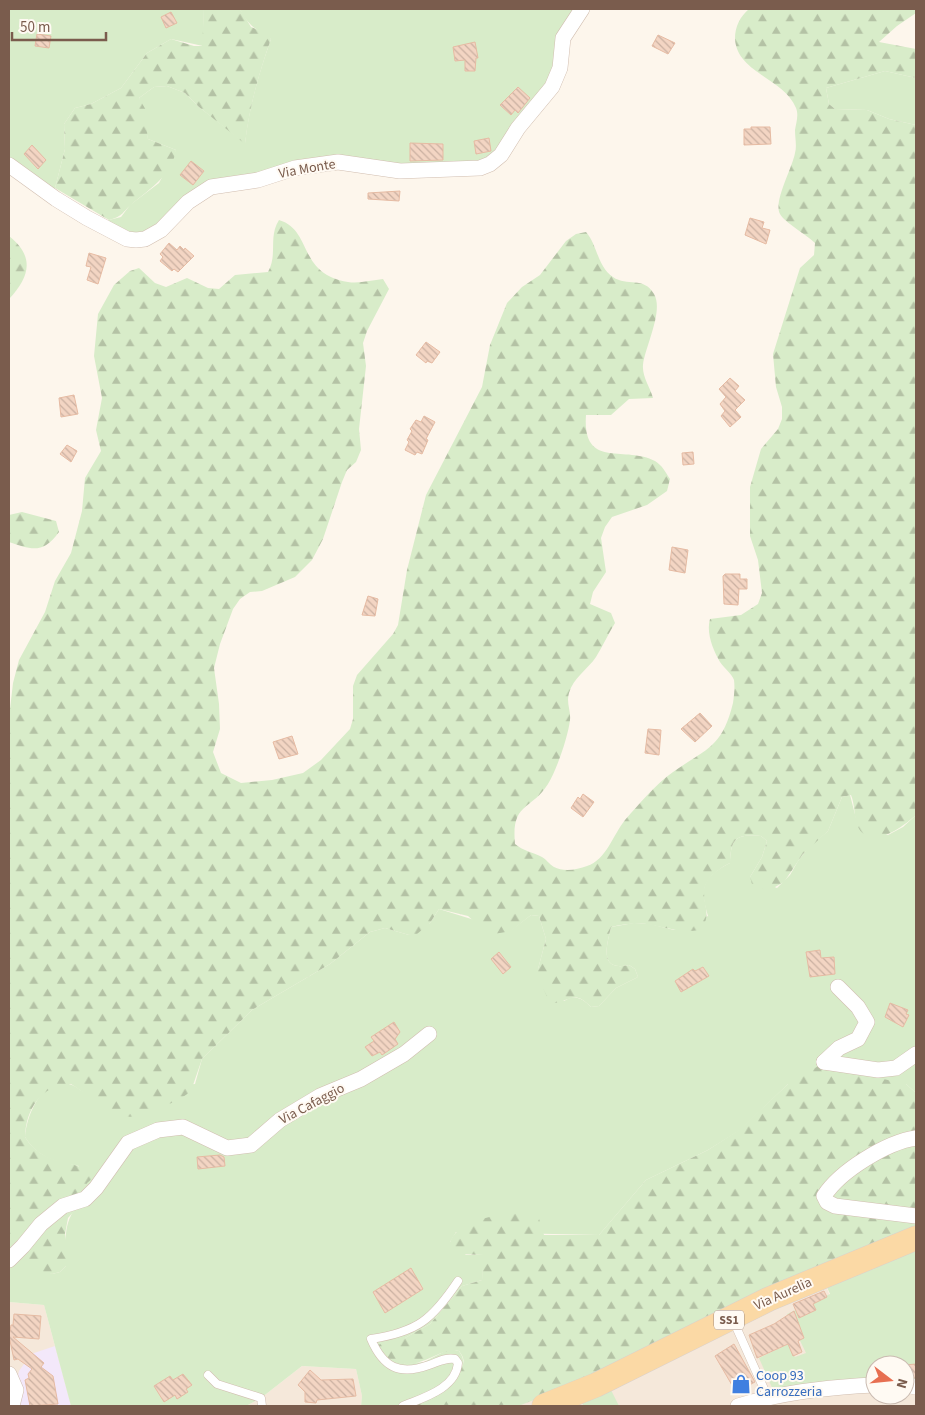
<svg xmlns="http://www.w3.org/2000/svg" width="925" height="1415" viewBox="0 0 925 1415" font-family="'Source Sans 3',sans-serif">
<defs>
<pattern id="forest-firs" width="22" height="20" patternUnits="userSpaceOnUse" patternTransform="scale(1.25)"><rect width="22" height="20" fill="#d8ecc9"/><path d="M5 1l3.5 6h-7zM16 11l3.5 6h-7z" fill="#b4c2a5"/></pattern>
<pattern id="building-back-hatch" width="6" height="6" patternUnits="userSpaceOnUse" patternTransform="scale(1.25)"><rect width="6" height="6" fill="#f3d5c3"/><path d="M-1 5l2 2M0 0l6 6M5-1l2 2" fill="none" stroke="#cab0a1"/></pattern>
</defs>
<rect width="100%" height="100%" fill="#fdf6ec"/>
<g fill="#f5e8da">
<polygon points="825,1283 863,1380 875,1382 875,1395 905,1395 905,1385 916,1386 916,1406 516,1406"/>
<polygon points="9,1302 44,1305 71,1406 9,1406"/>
<polygon points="302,1366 356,1369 362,1396 361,1406 246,1406 261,1398"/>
</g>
<polygon fill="#f3e8fa" points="55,1346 71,1406 12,1406 19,1371 31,1354"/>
<g fill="#d8ecc9">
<polygon points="9,9 204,9 203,46 171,39 147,53 121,88 91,104 75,108 64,124 65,149 55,188 56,199 9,165"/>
<path d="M240,9H581L559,68L489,163L401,166L338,158L223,183L145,239L107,228L109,220L121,217L130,205L159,183L176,150L148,139L139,98L154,87L167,86L185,93L199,107L245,143C249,107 259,73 271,39C257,30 247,25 240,9Z"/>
<polygon points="885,71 916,78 916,125 889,119 867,110 835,109 829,104 826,88"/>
<path d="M850,795L858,826L888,835L903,827L916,815V1093L906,1084H788L740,1130L708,1150L646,1180L599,1235L456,1232L450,1242L466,1255H484L482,1280L462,1286L430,1324L405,1338L404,1364L424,1362L449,1349L459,1351C466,1361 463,1365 457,1375C435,1413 399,1406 361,1406L362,1396L356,1369L302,1366L261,1398L246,1406H71L44,1305L9,1302V1252L52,1274L60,1272L66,1266C66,1243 62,1223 78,1205L79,1166C56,1162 38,1158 25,1137C26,1116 43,1074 72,1085C77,1087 81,1091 86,1093L195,1084L202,1059L252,1010L330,964L370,932L385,928L409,935L430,923L439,909L510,931L531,915L539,916L546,939L538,969L564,1001C575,994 582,998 591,1007L599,1006L616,988L638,977L635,969L629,965C598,972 607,945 611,927L634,923L650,924L674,930L708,916C699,887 703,877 730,863C731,838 736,834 761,836L767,841L762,857L750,877L777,888L790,875L798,861L808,848L828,831L842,797Z"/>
<polygon points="916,1247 916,1383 905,1382 905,1365 875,1365 875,1381 773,1390 759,1358 788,1344 795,1357 806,1353 787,1314 830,1294 825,1283"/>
<polygon points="609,1386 619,1406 584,1406 581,1402"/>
</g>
<g fill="url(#forest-firs)">
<path d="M204,9H240L251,27L266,33L271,39C259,73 249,108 245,144L199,107L185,93L167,86L154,87L139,98L151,119L147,131L148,139L176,150C172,175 151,188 133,203C122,212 124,216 109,220L55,188L65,149L64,124L75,108L91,104L121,88L147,53L171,39L194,46H202Z"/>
<path d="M749,9H916V13L897,26L879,42L916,49V78L885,71L826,88L829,104L835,109L867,110L889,119L916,125V815C904,826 869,853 857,825C854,816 855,805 851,795L842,797L828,831L803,854L784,882L768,891L752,884L750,877L762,857L767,841L761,836C736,834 731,838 730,863C680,889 722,909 699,930C682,933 668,928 652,925C638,922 625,924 611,927C607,945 598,972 629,965L635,969L638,977L616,988L599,1006L591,1007C575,991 573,999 555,1003L548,999L538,977V969L546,939L539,916L531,915L511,931L494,934L486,932L468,916L439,909L430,923L417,934L409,935L385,928L370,932L330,964L252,1010L202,1059L191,1091C182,1099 171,1103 161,1108C116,1130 106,1106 71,1084C41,1085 26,1109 25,1137C44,1167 69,1157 94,1174L93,1178L87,1183L85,1199L68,1218L65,1234L69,1258L66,1266L60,1272L52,1274L44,1272L29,1266L9,1252V718L13,683L19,660L45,612L55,581L71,553L82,511L85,478L101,451L96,430L102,398L94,356L98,314L114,285L130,271L139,268L155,283L166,287L187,278L208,288L219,289L235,275L268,272C278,254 268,237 279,220C313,230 297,274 348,282C359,284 372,280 383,279L389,289L367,331L363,343L366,366L359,429L361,450L356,462L347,470L342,482L323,539L312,560L295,577L262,591L250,592L240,599L233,609L220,644L214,668L219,704L220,729L213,752L221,773L241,783L272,780L303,773L321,760L350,729L353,719V686L357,675L393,634L398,625L407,570L426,495L482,387L490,345L507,303L522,287L540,275L566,241L576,234L586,232C598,246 597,266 613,277C627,287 644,276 654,294C664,311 645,347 643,365C642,377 650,387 653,398L629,399L611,415H586C582,470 625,445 655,461C662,465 666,473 670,479L667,491L647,505L612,517L605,527L601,538L606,572L593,592L590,604L611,613L615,623C608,634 603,646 596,657C588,669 573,678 569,693C566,703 571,710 570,720C568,737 557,769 548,784C531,811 511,802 515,844C523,851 532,852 542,857C546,859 549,864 554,867C563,872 577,870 587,866C606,860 613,835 625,820C640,803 655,785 673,772C707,748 722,748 733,703C734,696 735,688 734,680C732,674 724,668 720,662C713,650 706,633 710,619L741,615L758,604L762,593L758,560L750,536V487L761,449L778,429L782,419V407L776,387L773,354L800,268L814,255L815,243C807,235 784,222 780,214C773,202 792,169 795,153C797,146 795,138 795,130C796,123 799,115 796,108C784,78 737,73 735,39C735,26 740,17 749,9Z"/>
<path d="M9,236C35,257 30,276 9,299Z"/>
<path d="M22,512L56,521L59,532C43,554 32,550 9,542V515Z"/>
<path d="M820,1065L906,1084L916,1093V1229L585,1380L521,1405L413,1406C434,1399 447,1392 459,1372C464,1363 466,1360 459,1351C436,1347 419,1375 389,1359C382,1355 379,1352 377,1345L405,1338L430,1324L462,1286L482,1280L483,1255L457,1254L449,1247C453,1216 510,1214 536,1209L544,1235H599L646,1180L708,1150L739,1130L788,1084Z"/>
</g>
<g fill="url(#building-back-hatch)" stroke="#e6bba3">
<polygon points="171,12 177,23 166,28 161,17"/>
<polygon points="37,34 51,36 49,48 35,46"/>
<polygon points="658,35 675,43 668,54 652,46"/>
<polygon points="475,42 478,58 476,58 475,71 465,71 465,60 455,61 453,47"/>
<polygon points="518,87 530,98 518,113 515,110 511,115 500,105"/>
<polygon points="751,127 770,127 771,144 744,145 744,129 751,129"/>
<polygon points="489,138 491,151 476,154 474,141"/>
<polygon points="410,143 443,144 443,160 410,161"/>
<polygon points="32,145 46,160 38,169 24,154"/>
<polygon points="191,161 204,171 193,185 180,175"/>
<polygon points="400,191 399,201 368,199 368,193"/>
<polygon points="750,218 764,222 762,228 770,230 766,244 745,235"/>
<polygon points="169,243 177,250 180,246 184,250 185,248 194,256 178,272 174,269 172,271 160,261 163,257 160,254"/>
<polygon points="89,253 106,258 98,284 87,280 91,267 86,266"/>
<polygon points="426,342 440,352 432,363 427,361 426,363 416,355"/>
<polygon points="730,378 739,386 735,391 745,400 735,410 741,417 730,427 721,416 725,411 720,404 726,397 719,389"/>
<polygon points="74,395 78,414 61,417 59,398"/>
<polygon points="424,416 435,422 426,439 428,440 422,454 417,452 415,455 405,450 409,442 407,440 412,431 410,429 416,420 421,422"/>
<polygon points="67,445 77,451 71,462 60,454"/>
<polygon points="693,452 694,464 683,465 682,453"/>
<polygon points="672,547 688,550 685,573 669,570"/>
<polygon points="725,574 740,574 740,579 747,579 747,589 739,589 738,605 724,604 723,576"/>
<polygon points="368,596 378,599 375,616 362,615"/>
<polygon points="700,713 712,726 695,742 681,729"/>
<polygon points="648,729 661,730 659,755 645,753"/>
<polygon points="292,736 298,754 279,759 273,742"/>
<polygon points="583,794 594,802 583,817 571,808 578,797 580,799"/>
<polygon points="820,950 821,958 834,957 835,974 810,977 806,952"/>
<polygon points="499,952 511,967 503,974 491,959"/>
<polygon points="703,967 709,976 681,992 675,981 693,969 695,971"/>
<polygon points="890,1003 908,1010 906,1014 909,1015 903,1027 885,1017"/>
<polygon points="394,1022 400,1032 395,1039 398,1044 382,1055 380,1052 372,1056 365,1047 374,1041 371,1037"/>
<polygon points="220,1155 224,1157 225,1166 198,1169 197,1157"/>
<polygon points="411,1268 423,1289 385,1313 373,1292"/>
<polygon points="824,1291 827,1297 813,1304 816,1310 799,1318 793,1304"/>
<polygon points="794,1311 804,1338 798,1341 802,1352 793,1356 788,1344 757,1358 749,1335 774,1324"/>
<polygon points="14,1314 41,1316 39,1339 13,1337 44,1363 41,1367 53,1376 58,1404 30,1406 25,1380 29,1378 28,1374 32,1369 18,1359 14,1360 9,1336 11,1325 13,1325"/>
<polygon points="734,1344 755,1382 736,1392 715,1356"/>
<polygon points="916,1364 916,1378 905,1376 905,1365"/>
<polygon points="310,1370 321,1380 353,1379 356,1396 317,1400 316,1403 305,1402 305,1392 298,1385"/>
<polygon points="183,1374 192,1385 186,1389 188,1392 177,1399 175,1395 164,1402 154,1386 170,1376 173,1380"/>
</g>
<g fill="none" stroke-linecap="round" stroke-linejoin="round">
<defs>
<g id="lane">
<polyline points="733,1320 769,1400"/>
<polyline points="208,1375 217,1384 261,1398 262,1406"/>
<path d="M403,1406C422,1398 456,1389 458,1363L455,1359C446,1357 438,1362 429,1365C399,1376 383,1367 371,1339C417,1332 432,1320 458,1281"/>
</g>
<g id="street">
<polyline points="9,165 56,199 87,218 127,239 136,240 145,239 161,230 188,202 211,187 258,180 295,168 338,162 400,171 480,168 490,164 501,155 518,128 552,87 560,68 563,38 582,9"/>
<polyline points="824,1062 839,1048 858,1039 867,1022 858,1007 838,987"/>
<polyline points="824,1062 878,1070 896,1068 916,1054"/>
<path d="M916,1138C887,1142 840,1171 824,1196L827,1202L835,1206L916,1216"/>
<polyline points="9,1260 23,1246 41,1224 63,1206 85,1199 96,1188 128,1143 158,1130 183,1127 227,1148 251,1145 280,1120 320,1096 361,1079 404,1054 429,1034"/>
<polyline points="9,1374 16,1390 12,1406"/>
<polyline points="905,1385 916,1387"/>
<path d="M738,1406C782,1392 829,1387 875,1385"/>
</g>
<polyline id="primary" points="544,1406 596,1385 769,1299 916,1238"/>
</defs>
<use href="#lane" stroke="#d1beb0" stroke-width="9"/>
<use href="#street" stroke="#d1beb0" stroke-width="16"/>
<use href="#primary" stroke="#dad1cd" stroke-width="25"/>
<use href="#lane" stroke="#fff" stroke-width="8"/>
<use href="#street" stroke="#fff" stroke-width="15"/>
<use href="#primary" stroke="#fbd9a5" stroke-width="24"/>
</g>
<defs>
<symbol id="shop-bare" viewBox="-9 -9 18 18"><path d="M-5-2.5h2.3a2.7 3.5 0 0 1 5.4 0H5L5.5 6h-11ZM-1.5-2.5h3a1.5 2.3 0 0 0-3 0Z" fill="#3f7fe0" stroke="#fffaf3" stroke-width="2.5" paint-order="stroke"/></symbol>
</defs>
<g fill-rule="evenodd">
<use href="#shop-bare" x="727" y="1370" width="28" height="28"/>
</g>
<g text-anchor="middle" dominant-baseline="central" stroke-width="4" stroke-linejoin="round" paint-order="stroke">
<rect fill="#fffaf3" stroke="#a28b7f" stroke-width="1" x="714" y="1310.5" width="30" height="19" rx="4"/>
<g font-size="12" font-weight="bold" fill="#7a5c4d">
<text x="729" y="1320">SS1</text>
</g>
<g font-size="14" fill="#7a5c4d" stroke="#fffaf3">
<text transform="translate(307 169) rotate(-10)">Via Monte</text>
<text transform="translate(312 1104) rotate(-28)">Via Cafaggio</text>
<text transform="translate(783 1294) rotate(-24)">Via Aurelia</text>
</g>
<g font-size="14" fill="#366cbe" stroke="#fffaf3" text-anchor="start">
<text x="756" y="1376">Coop 93<tspan x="756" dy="16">Carrozzeria</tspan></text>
</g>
</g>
<rect width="925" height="1415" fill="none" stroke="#7a5c4d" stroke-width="20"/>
<g transform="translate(890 1380) rotate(106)"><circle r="24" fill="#fffaf3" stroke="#cabbb1"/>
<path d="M0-4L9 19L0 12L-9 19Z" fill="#e76f51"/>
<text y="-8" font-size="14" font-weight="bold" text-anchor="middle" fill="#7a5c4d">N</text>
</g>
<path d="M12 32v8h94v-8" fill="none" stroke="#7a5c4d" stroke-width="2.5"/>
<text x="20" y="32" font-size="15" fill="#7a5c4d" stroke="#fffaf3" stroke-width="4" paint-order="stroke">50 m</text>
</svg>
